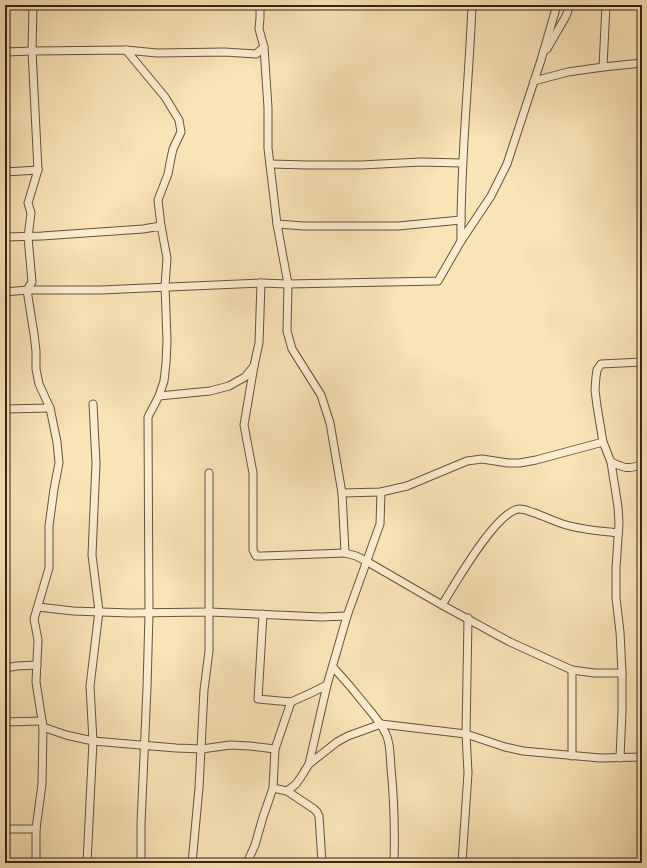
<svg xmlns="http://www.w3.org/2000/svg" width="647" height="868" viewBox="0 0 647 868" font-family="'Sorts Mill Goudy',serif">
<rect width="100%" height="100%" fill="#f8e4b5"/>
<filter id="stains"><feTurbulence type="fractalNoise" baseFrequency=".005" numOctaves="4"/><feColorMatrix values="0 0 0 0 .2 0 0 0 0 .09 0 0 0 0 .02 0 0 0 .5 -.17"/></filter>
<radialGradient id="worn" r=".72"><stop offset=".6" stop-color="#630" stop-opacity="0"/><stop offset="1" stop-color="#630" stop-opacity=".3"/></radialGradient>
<g fill="none" stroke-linecap="round" stroke-linejoin="round">
<defs>
<g id="street">
<polyline points="33,5 32,51 38,170 28,203 31,213 28,237 32,282 27,290 34,334 36,351 36,369 39,384 50,408 57,442 59,463 54,489 49,526 49,568 34,619 38,640 36,682 43,727 42,784 36,829 36,863"/>
<polyline points="260,5 260,18 259,29 264,47 268,108 268,148 277,224 288,284 287,331 292,349 321,395 330,423 342,493 345,553 356,556 366,561 442,605 510,642 572,670 572,756"/>
<polyline points="547,49 566,16 570,5"/>
<polyline points="126,50 165,97 179,120 181,132 173,149 171,158 168,174 158,200 161,226"/>
<polyline points="5,52 32,51 126,50 157,53 225,52 256,54 264,47"/>
<polyline points="603,67 606,5"/>
<polyline points="534,81 568,72 603,67 642,63"/>
<polyline points="270,164 307,165 361,165 421,162 462,163"/>
<polyline points="5,172 38,170"/>
<polyline points="277,224 304,226 398,226 461,220"/>
<polyline points="5,237 42,236 143,229 161,226 167,258 165,286 167,341 166,363 164,381 159,396 148,417 149,613 147,688 141,824 141,863"/>
<path d="M461,241C460,162 469,84 472,5"/>
<polyline points="5,292 27,290 100,290 261,283 288,284 438,281 461,241 491,196 507,164 541,60 557,5"/>
<polyline points="254,366 244,425 253,473 253,550 256,556 263,556 345,553"/>
<polyline points="159,396 210,391 229,386 245,377 254,366 259,343 261,283"/>
<polyline points="5,409 50,408"/>
<polyline points="611,462 603,442 597,406 595,390 596,377 597,370 601,364 642,362"/>
<polyline points="342,493 381,492 407,486 467,461 482,459 508,463 520,463 536,460 603,442"/>
<path d="M442,605C454,586 497,509 520,509C525,509 530,512 535,513C545,517 556,522 566,525C583,530 601,531 618,533"/>
<polyline points="38,607 73,611 130,613 209,612 321,617 347,616"/>
<polyline points="263,614 258,699 291,702 311,693 327,685"/>
<path d="M333,667C345,680 356,693 367,707C374,715 381,724 386,734C391,745 390,757 391,768C394,799 395,831 394,863"/>
<polyline points="5,668 17,666 37,665"/>
<polyline points="572,670 594,673 622,673"/>
<polyline points="5,722 42,721"/>
<polyline points="43,727 66,735 93,741 176,748 202,749 230,745 250,746 275,749"/>
<path d="M620,758L622,711V673L620,632L616,598V568L619,523L618,507L611,462C624,468 629,470 642,464"/>
<polyline points="309,764 337,742 348,736 381,724 466,734 505,747 523,751 600,758 642,757"/>
<polyline points="273,788 287,791 296,784 301,777 309,764 327,685 347,616 380,524 381,492"/>
<polyline points="287,791 314,809 317,812 319,816 322,863"/>
<polyline points="5,829 36,829"/>
<polyline points="87,863 93,741 90,686 99,611 92,555 96,463 93,404"/>
<polyline points="192,863 199,788 204,690 209,651 209,473"/>
<polyline points="247,863 255,845 263,817 273,788 275,749 291,702"/>
<polyline points="462,863 468,773 466,734 468,618"/>
</g>
</defs>
<use href="#street" stroke="#66533e" stroke-width="9"/>
<use href="#street" stroke="#faedcf" stroke-width="7"/>
</g>
<rect width="647" height="868" fill="none" stroke="#f8e4b5" stroke-width="20"/>
<rect x="6" y="6" width="635" height="856" fill="none" stroke="#362317" stroke-width="2"/>
<rect x="10" y="10" width="627" height="848" fill="none" stroke="#362317"/>
<rect width="100%" height="100%" filter="url(#stains)"/>
<rect width="100%" height="100%" fill="url(#worn)"/>
</svg>
